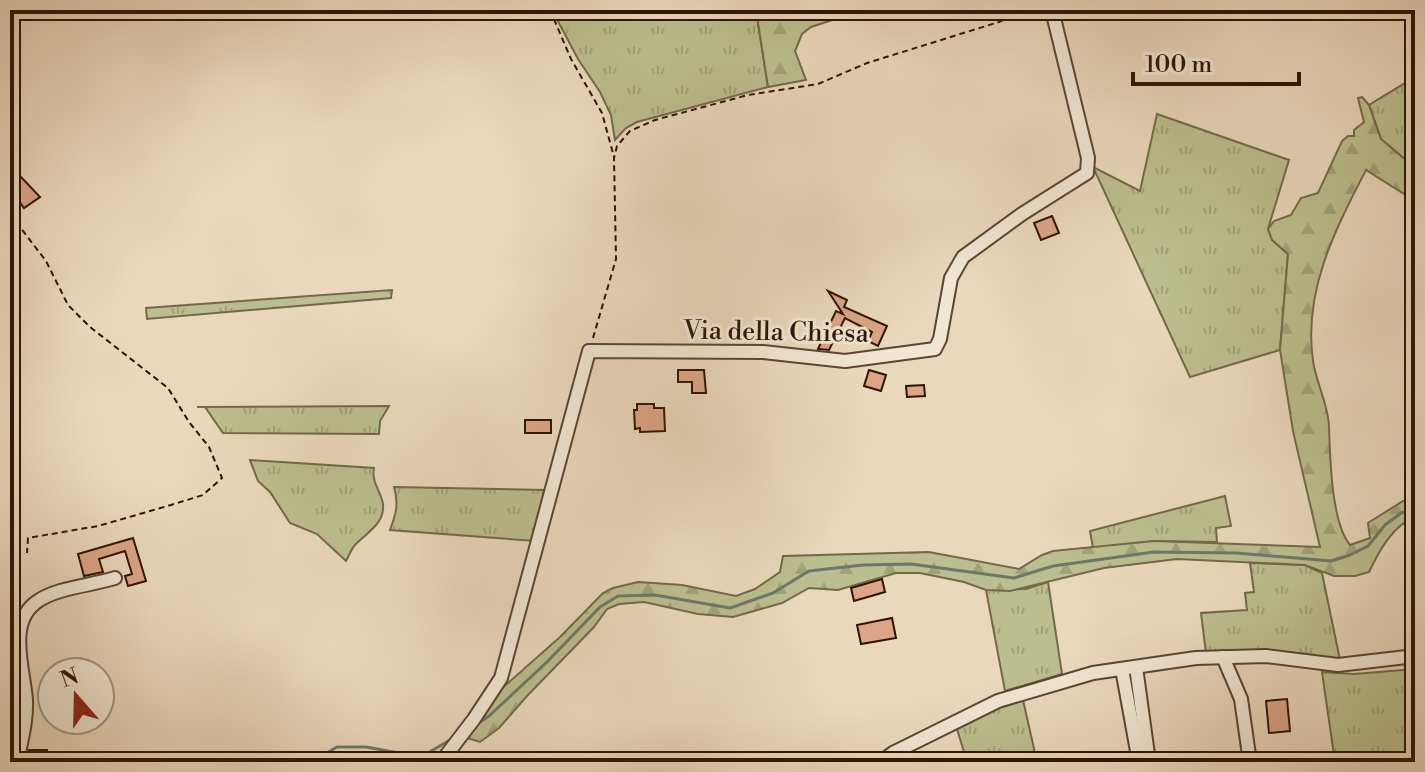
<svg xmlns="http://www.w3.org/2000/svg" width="1425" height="772" viewBox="0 0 1425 772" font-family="'Libre Bodoni',serif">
<defs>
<pattern id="grass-tufts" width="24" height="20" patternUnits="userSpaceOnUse" patternTransform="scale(2)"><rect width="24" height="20" fill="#bbbe8e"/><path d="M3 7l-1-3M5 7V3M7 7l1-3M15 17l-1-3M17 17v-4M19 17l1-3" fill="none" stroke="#a1a279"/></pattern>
<pattern id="forest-firs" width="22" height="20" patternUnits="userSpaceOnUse" patternTransform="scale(2)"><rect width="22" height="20" fill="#bbbe8e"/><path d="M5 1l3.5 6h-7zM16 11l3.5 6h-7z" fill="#a1a279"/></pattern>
</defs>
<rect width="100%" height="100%" fill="#ead8bc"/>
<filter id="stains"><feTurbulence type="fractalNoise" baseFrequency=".0025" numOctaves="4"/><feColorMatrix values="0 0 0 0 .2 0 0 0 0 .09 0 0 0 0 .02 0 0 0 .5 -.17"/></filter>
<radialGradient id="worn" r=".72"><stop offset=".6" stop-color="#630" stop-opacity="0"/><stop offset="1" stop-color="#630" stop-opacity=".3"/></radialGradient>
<g fill="url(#grass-tufts)" stroke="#74694a" stroke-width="2">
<polygon points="552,10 756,10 768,87 637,122 626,128 615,140 611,115 600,92 578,59"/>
<polygon points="1415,77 1415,168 1381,139 1369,105"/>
<polygon points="1157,114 1289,160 1268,229 1272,240 1288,254 1280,350 1190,377 1093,167 1140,191"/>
<polygon points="392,290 391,298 147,319 146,308"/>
<polygon points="389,406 380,421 379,434 223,433 205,407 197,407"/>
<path d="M250,460L374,468C371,482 381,491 383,504C385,524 367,532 355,545C351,549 349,556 346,561L317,534L290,523L270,492L258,481Z"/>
<path d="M394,487L547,490L535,541L390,530C396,514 399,504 394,487Z"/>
<polygon points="1225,496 1231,526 1216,528 1217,542 1154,541 1093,548 1090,531"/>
<polygon points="1250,563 1305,565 1322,573 1340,660 1260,651 1206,653 1201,613 1247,610 1245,593 1254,592"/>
<polygon points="1048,582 1062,674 1005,691 986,590 1026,589"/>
<polygon points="1415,669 1415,762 1335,762 1322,672 1354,674"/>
<polygon points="1023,700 1037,762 967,762 957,729 998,708"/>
</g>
<g fill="url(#forest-firs)" stroke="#74694a" stroke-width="2">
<polygon points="756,10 863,10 811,27 802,34 795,51 806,80 768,87"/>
<path d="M1362,97L1369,105L1381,139L1415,168V201L1366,170C1335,230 1303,291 1313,361C1316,383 1328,403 1329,426C1330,456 1331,522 1350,545L1370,538L1368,523L1403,501H1415V517C1393,525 1379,551 1369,572L1355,576H1334L1305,565L1177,559L1104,568L1010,591L986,590L964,582L920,573H896L838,590L809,588L782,603L733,617L698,614L644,602L619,604L607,609L594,627L527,696L499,728L480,742L467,738L499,691L560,637L603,593L613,588L638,582L682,585L736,596L755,589L780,572L783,556L929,552L1019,569L1042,555L1053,551L1154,541L1320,547L1293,431L1280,350L1288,254L1272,240L1268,229L1274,221L1291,215L1301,198L1318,193L1342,141L1348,136H1354V130L1364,122L1358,98Z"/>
</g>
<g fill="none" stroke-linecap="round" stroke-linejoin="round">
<g stroke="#6d786b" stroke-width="3">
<polyline points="477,724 489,716 547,662 600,607 618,596 655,595 730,608 773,593 809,571 863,565 911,564 1014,578 1053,566 1154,552 1237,553 1331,561 1350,555 1368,546 1385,525 1401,513 1415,510"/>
<polyline points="311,762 337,747 366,747 421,757 450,740"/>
</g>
</g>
<g fill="#dca585" stroke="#2d1405" stroke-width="2">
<polygon points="21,177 40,197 24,208 11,190 13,188 11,185"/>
<polygon points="1052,216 1059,233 1041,240 1034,223"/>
<polygon points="828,291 847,300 844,307 887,326 878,346 868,341 872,332 845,318 829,350 818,349 836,311 843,314"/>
<polygon points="678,370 704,370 706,393 692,393 692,382 678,382"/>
<polygon points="869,370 886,375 881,391 864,386"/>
<polygon points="924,385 925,396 907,397 906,386"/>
<polygon points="637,404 654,404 654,408 664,408 665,431 640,432 640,428 635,429 634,410 637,410"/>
<rect x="525" y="420" width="26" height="13"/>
<polygon points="133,538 146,581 128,586 125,576 132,574 125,551 99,559 103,572 84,576 78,554"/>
<polygon points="882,579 885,592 854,601 851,588"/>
<polygon points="892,618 896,638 861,644 857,625"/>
<polygon points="1287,699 1290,731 1269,733 1266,701"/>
<polygon points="29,750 47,750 46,762 26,762"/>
</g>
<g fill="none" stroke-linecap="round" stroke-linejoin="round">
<defs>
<g id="minor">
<polyline points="1223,657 1241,699 1250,762"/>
<polyline points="1136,667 1149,762"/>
<polyline points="1122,669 1139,762"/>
<path d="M17,762C21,742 27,721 26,700C24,669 6,622 38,601C56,588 93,585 115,578"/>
<polyline points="441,762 474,719 501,678 589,351 763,352 845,361 935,349 940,339 951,278 963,257 1022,214 1087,173 1088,158 1052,10"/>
<polyline points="881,762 893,753 998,701 1093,673 1196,658 1266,656 1338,665 1415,656"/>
</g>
</defs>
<use href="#minor" stroke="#5c4533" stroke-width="16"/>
<g stroke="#2d1405" stroke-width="2" stroke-dasharray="6 4" stroke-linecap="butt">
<polyline points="550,10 571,59 602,113 614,157"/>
<polyline points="10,214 46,261 68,305 90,327 168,388 189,422 209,447 222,478 203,495 171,505 98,526 28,538 27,553"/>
<polyline points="593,338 616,259 614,158 617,146 630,131 655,120 748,95 818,84 867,63 999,22 1024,10"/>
</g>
<use href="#minor" stroke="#f1e6d3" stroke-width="12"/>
</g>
<g text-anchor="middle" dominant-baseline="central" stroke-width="6" stroke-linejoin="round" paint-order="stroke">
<g font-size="26" fill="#2d1405" stroke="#f1e6d3">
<text transform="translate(776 332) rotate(1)">Via della Chiesa</text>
</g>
</g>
<rect width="1425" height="772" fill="none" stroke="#ead8bc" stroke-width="40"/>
<rect x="12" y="12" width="1401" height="748" fill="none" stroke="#2d1405" stroke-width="4"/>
<rect x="20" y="20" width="1385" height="732" fill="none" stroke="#2d1405" stroke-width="2"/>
<g transform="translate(76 696) rotate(340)"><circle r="38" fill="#f1e6d3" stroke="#a39281" stroke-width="2"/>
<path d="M0-6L14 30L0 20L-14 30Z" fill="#8f2418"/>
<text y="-12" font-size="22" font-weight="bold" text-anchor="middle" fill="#2d1405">N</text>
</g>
<path d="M1133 72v12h166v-12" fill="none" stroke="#2d1405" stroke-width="4"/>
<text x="1145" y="72" font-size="24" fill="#2d1405" stroke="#f1e6d3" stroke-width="6" paint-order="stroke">100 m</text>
<rect width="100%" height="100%" filter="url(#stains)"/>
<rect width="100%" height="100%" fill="url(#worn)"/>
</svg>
